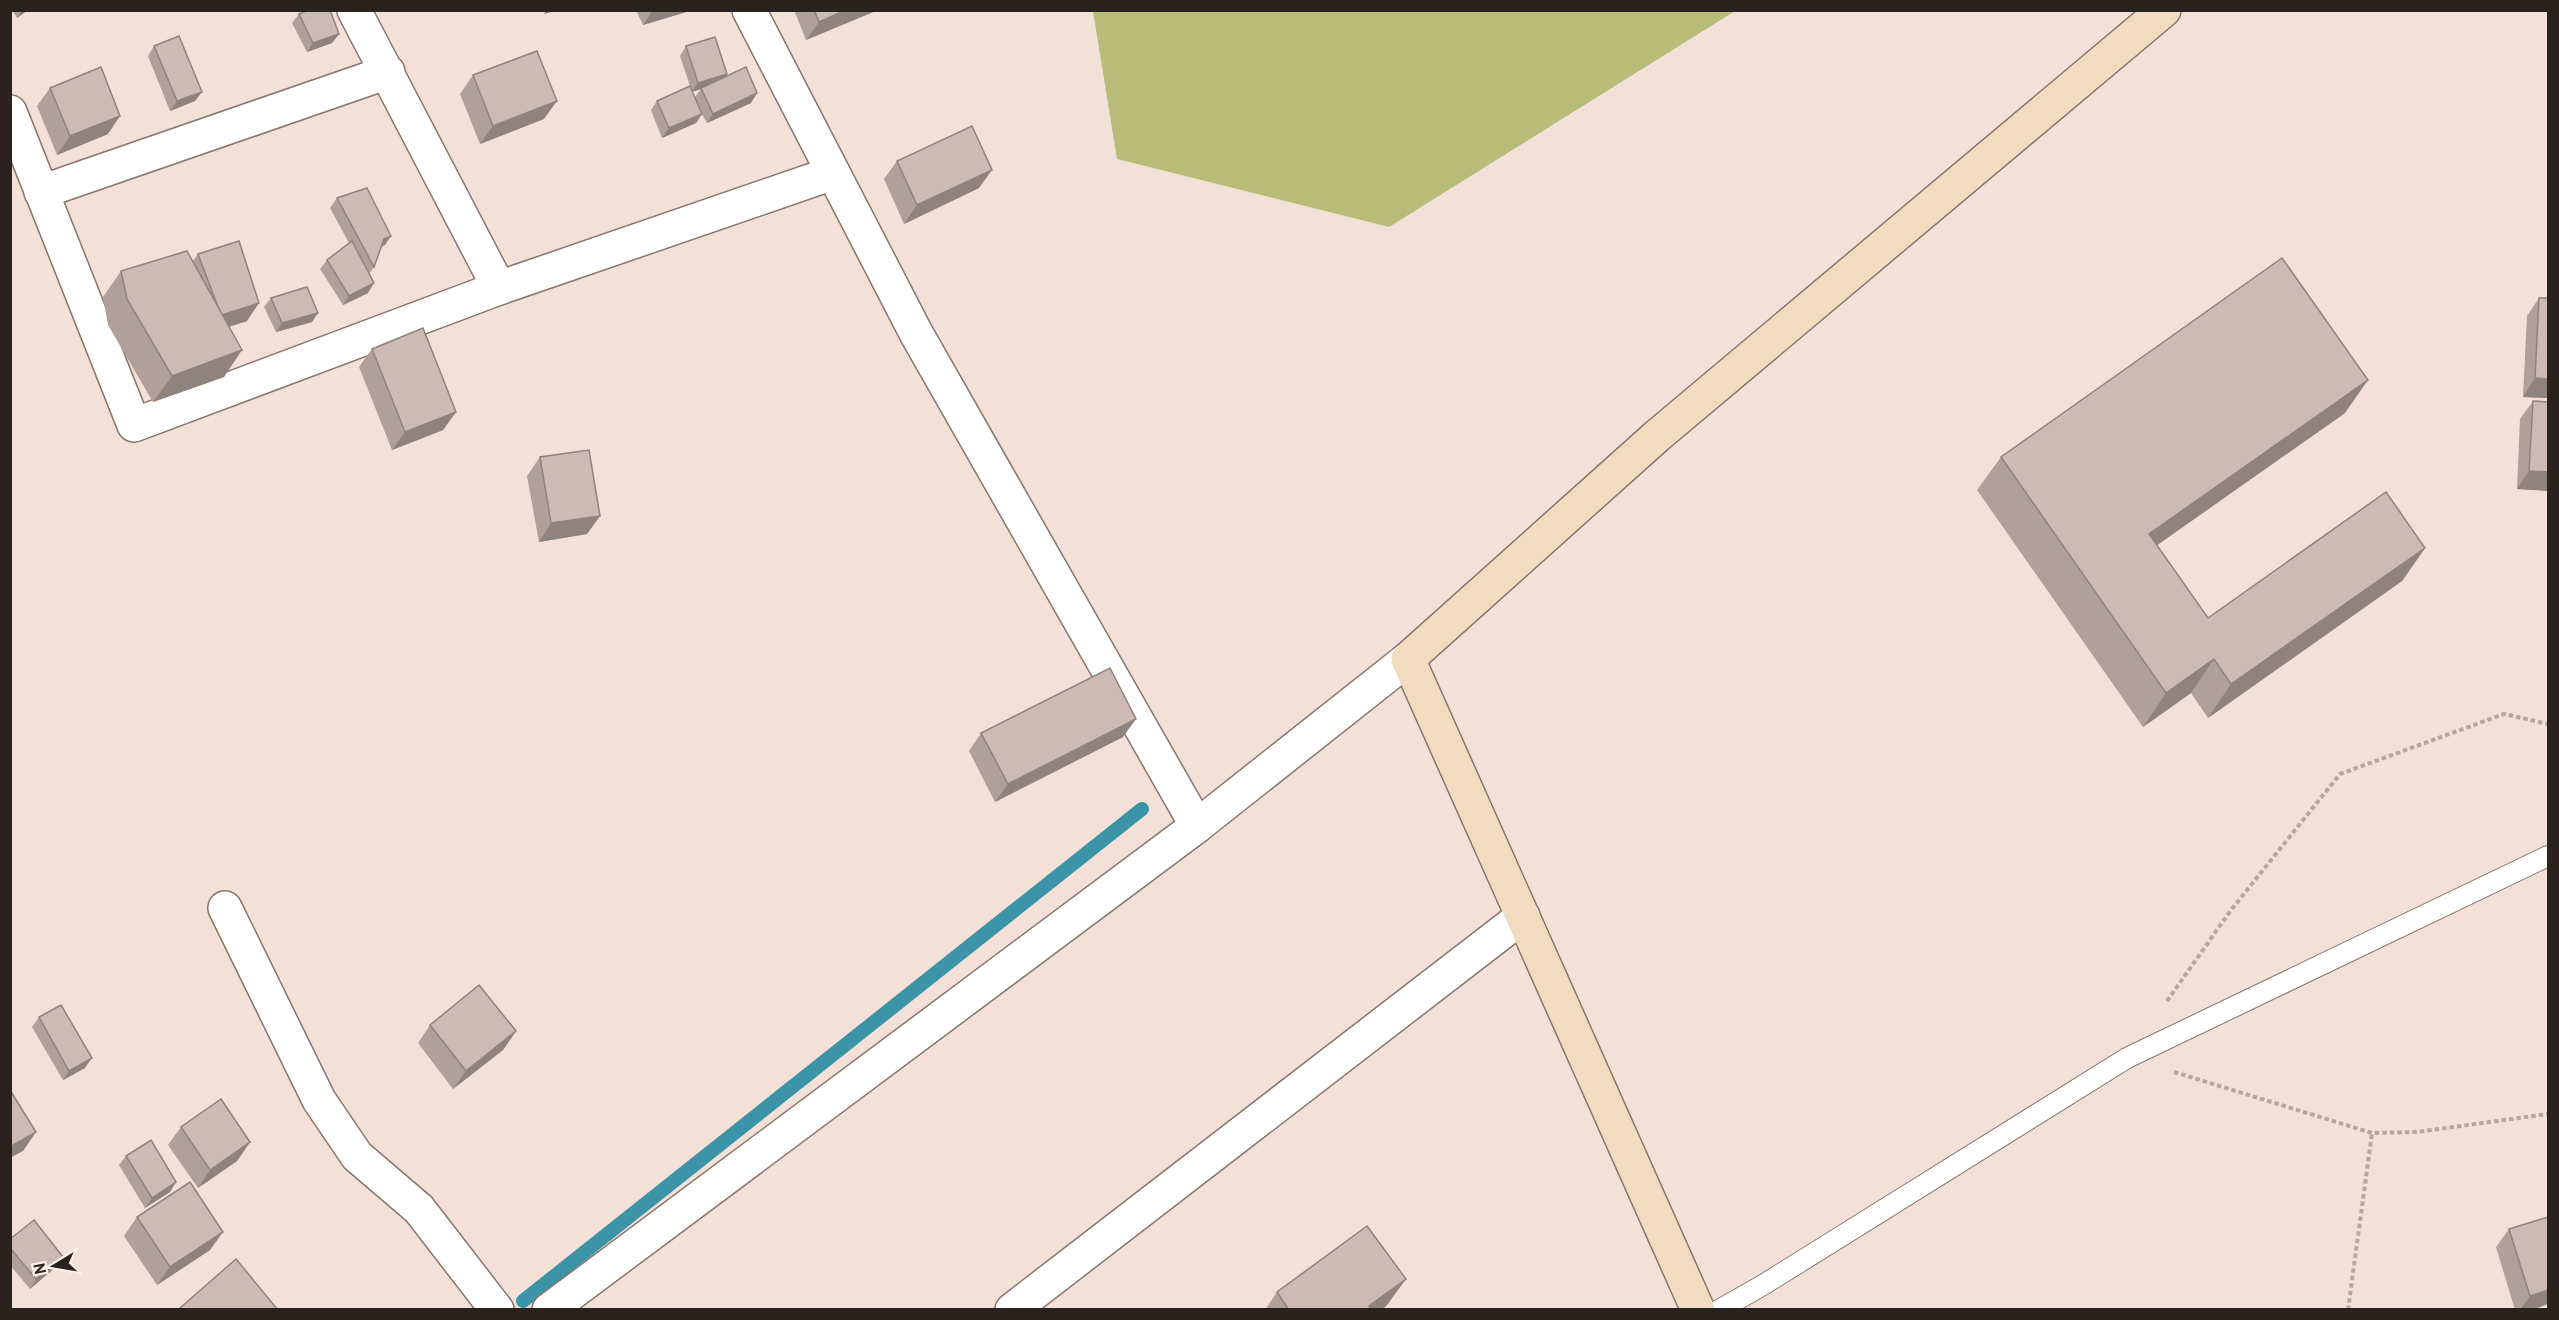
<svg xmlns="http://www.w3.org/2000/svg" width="2559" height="1320" viewBox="0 0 2559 1320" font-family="'PT Sans',sans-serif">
<rect width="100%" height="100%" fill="#f3e1d7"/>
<polygon fill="#b7bc79" points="1093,11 1093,10 1735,11 1389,227 1117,159"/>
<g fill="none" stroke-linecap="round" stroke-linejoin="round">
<polyline stroke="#3c94a8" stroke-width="14" points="523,1301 1142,809"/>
<defs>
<polyline id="lane" points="1719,1310 1763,1285 2127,1058 2548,856"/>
<g id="street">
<polyline points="354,10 499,288"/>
<polyline points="749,10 916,333 1197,826"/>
<polyline points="10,112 134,425 499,288 833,173"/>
<polyline points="41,192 388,72"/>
<polyline points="225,908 319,1100 357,1156 419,1209 497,1310"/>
<polyline points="549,1310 1197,826 1408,659"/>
<polyline points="1012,1310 1523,916"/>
</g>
<polyline id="secondary" points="1698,1310 1408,659 1657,436 2164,10"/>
</defs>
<use href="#lane" stroke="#86766d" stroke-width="22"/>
<use href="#street" stroke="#86766d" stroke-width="36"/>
<use href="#secondary" stroke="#86766d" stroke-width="36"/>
<g stroke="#b5a69e" stroke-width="4" stroke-dasharray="4.5 3" stroke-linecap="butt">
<polyline points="2167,1001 2231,910 2340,774 2504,714 2548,724"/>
<polyline points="2174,1072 2372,1133 2417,1132 2548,1114"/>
<polyline points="2348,1310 2372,1133"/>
</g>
<use href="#lane" stroke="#fff" stroke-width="20"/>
<use href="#street" stroke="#fff" stroke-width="33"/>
<use href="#secondary" stroke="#f2dcc0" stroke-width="33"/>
</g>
<g fill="#b0a099" fill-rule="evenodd">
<polygon points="12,10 28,10 17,18"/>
<polygon points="636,10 693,10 643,25"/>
<polygon points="794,10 878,10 806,40"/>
<polygon points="299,14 339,34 332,43 307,52 292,23"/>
<polygon points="154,46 195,101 170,111 148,56"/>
<path d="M686,46L727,74L725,77L751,103L707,123L702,114L696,123L662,138L651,110L657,101L690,86L680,56ZM701,89L695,97L692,92Z"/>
<polygon points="473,75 544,119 480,144 460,94"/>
<polygon points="50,88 108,134 57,155 37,106"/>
<polygon points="897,161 979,188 904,224 884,179"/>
<polygon points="337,198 385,245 381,247 374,267 369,274 368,293 343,305 320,269 327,260 349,243 330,208"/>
<polygon points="198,254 247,321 229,327 224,377 153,402 108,325 103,297 121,271 192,262"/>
<polygon points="271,298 312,322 276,332 264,307"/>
<polygon points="2539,298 2548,398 2523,397 2527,316"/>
<polygon points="372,349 456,412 443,430 392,450 359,367"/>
<polygon points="2533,401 2548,402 2548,491 2517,489 2520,419"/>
<polygon points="2345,413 2157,545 2208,618 2425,548 2402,581 2208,718 2191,693 2143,727 1977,490 2001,457"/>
<polygon points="540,457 600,516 587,534 539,542 527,476"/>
<polygon points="981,733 1123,737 995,802 969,751"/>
<polygon points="39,1017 85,1068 63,1080 32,1027"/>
<polygon points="430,1025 516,1031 503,1050 453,1089 418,1043"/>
<polygon points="181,1127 250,1142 237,1161 198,1188 168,1145"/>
<polygon points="126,1156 176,1182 170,1192 145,1208 119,1165"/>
<polygon points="137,1217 210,1250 157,1285 124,1236"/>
<polygon points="2548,1217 2532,1310 2515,1310 2496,1247 2509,1229"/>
<polygon points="10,1239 63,1257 57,1266 30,1289 10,1265"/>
<polygon points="1277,1292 1387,1305 1382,1310 1265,1310"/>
</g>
<g fill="#90827d">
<polygon points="22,10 28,10 17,18"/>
<polygon points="546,10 559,10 544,14"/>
<polygon points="653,10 693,10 643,25"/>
<polygon points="846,10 878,10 806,40 819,22"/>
<polygon points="339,34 332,43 307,52 313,43"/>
<polygon points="727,74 721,83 691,92 698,83"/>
<polygon points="202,92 195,101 170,111 177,101"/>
<polygon points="757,93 751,103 707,123 713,114"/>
<polygon points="557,101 544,119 480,144 493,126"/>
<polygon points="702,114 696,123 662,138 669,128"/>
<polygon points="120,116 108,134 57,155 70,136"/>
<polygon points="992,170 979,188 904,224 917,205"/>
<polygon points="391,236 385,245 377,248 384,239"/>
<polygon points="374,283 368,293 343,305 349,296"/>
<polygon points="259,303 247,321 208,333 221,315"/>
<polygon points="318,313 312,322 276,332 282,323"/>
<polygon points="242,350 224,377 153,402 172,376"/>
<polygon points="2535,378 2548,379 2548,398 2523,397"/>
<polygon points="2368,380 2345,413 2126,567 2149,534"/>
<polygon points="456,412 443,430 392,450 405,432"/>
<polygon points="2529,471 2548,472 2548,491 2517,489"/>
<polygon points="600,516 587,534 539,542 551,523"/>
<polygon points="2425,548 2402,581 2208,718 2231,684"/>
<polygon points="2214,659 2191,693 2143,727 2166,693"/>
<polygon points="1136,719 1123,737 995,802 1008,784"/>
<polygon points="516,1031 503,1050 453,1089 466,1071"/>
<polygon points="92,1058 85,1068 63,1080 69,1071"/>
<polygon points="36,1132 23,1151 10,1158 10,1147"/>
<polygon points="250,1142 237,1161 198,1188 210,1170"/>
<polygon points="176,1182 170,1192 145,1208 152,1198"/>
<polygon points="223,1232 210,1250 157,1285 170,1267"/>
<polygon points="63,1257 57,1266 30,1289 36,1279"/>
<polygon points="1406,1279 1387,1305 1382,1310 1366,1310 1369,1306"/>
<polygon points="2548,1290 2548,1304 2532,1310 2520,1310 2530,1296"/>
</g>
<g fill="#cdbab2" stroke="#90827d" stroke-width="1.5">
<polygon points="309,10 330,10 339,34 313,43 299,14"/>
<polygon points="814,10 846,10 819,22"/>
<polygon points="179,36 202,92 177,101 154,46"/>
<polygon points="715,37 727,74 698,83 686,46"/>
<polygon points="537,51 557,101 493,126 473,75"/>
<polygon points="101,67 120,116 70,136 50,88"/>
<polygon points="746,67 757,93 713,114 701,88"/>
<polygon points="690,86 702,114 669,128 657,101"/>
<polygon points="972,126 992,170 917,205 897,161"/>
<polygon points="367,188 391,236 384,239 374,267 337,198"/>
<polygon points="239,241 259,303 222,315 218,307 198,254"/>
<polygon points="352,241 374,283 349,296 327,260"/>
<polygon points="187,251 242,350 172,376 127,299 121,271"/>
<polygon points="2282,258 2368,380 2149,534 2208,618 2386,492 2425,548 2231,684 2214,659 2166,693 2001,457"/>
<polygon points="307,287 318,313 282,323 271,298"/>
<polygon points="2539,298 2548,298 2548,379 2535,378"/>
<polygon points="423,328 456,412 405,432 372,349"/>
<polygon points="2533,401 2548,402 2548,472 2529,471"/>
<polygon points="589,450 600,516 551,523 540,457"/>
<polygon points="1110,668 1136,719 1008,784 981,733"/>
<polygon points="479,985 516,1031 466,1071 430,1025"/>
<polygon points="61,1005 92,1058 69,1071 39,1017"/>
<polygon points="10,1090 36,1132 10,1147"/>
<polygon points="221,1099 250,1142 210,1170 181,1127"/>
<polygon points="151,1140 176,1182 152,1198 126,1156"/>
<polygon points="190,1182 223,1232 170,1267 137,1217"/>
<polygon points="2548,1217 2548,1290 2530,1296 2509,1229"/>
<polygon points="34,1220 63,1257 36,1279 10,1248 10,1239"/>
<polygon points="1367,1226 1406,1279 1369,1306 1371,1310 1289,1310 1277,1292"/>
<polygon points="236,1259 278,1310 182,1310 180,1308"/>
</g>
<rect width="2559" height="1320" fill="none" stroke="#29221e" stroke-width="24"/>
<g transform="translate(54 1266) rotate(259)" stroke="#feefe7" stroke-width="4.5" paint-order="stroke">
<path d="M0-4.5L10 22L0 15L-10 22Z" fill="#29221e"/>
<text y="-9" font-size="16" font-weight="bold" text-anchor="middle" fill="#29221e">N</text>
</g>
</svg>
